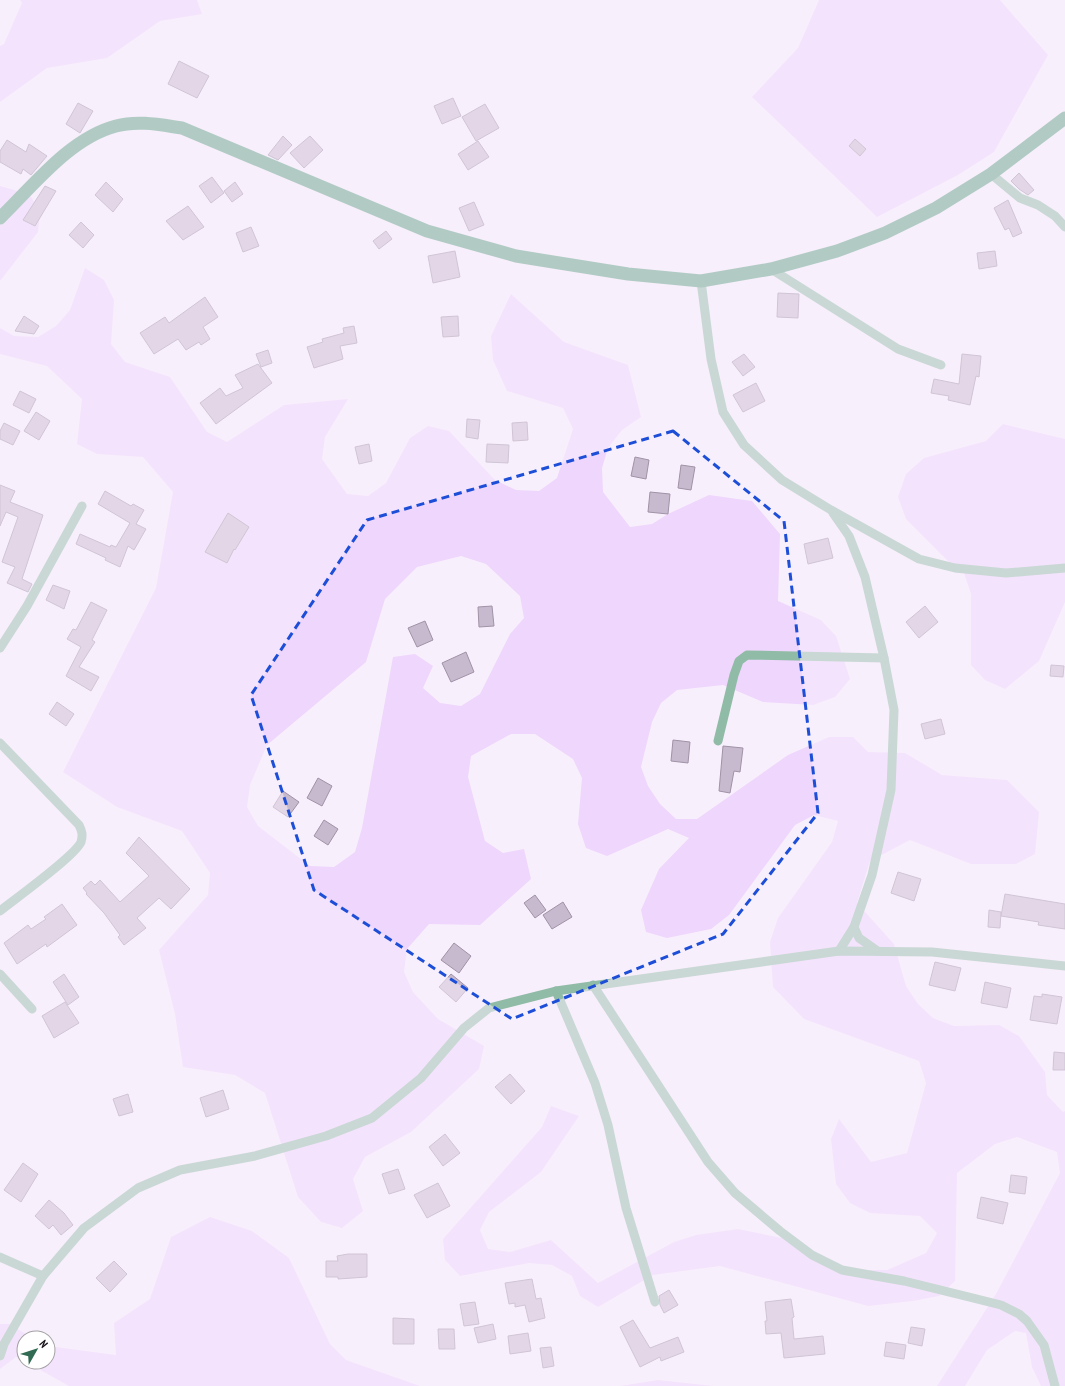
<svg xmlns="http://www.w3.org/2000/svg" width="1065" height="1386" viewBox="0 0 1065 1386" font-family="'PT Sans Narrow',sans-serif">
<rect width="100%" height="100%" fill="#f8effc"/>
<g fill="#efd6fc" fill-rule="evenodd">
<polygon points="20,0 197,0 202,14 160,21 107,58 47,68 0,102 0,46 4,44 22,3"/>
<polygon points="819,0 1000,0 1048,55 994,152 958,175 877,217 752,97 798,48"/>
<polygon points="0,186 29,194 40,211 38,232 0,281"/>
<path d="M85,268L104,280L114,300L111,344L125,362L170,377L207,432L227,442L284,405L348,399L325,437L322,459L347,494L368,496L386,483L410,438L428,426L449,431L495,480L516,490L539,491L557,478L573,429L563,408L507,391L493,360L491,336L511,294L564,342L628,365L641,417L622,430L608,448L602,468L603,492L630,527L652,524L668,514L709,495L752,501L780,534L778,601L821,620L836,636L850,679L835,697L813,705L763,702L723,685L677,690L661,703L652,722L641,767L648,786L660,804L676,819H697L788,755L829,737H853L868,752L905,753L942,775L1007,780L1039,812L1035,854L1016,864H971L910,840L870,861L857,903L894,944L906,986L918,1004L933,1018L954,1026L999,1025L1019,1036L1045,1072L1047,1095L1063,1112L1065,1111V1386H1041L1032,1367L1026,1333L1015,1331L987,1350L965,1386H937L996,1294L1060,1173L1057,1152L1017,1137L995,1144L957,1173L955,1281L939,1296L913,1301L868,1306L720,1266L653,1275L598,1307L580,1296L572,1276L552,1265L529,1263L460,1276L445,1260L443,1239L542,1127L551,1106L579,1116L541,1172L489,1212L480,1230L488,1249L510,1252L551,1240L598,1283L674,1242L696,1235L738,1229L792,1240L842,1270H887L926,1253L937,1233L920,1216L870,1213L850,1203L836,1184L831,1139L839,1119L871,1162L907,1153L926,1083L919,1061L804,1019L773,987L770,942L778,918L832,842L838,821L814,815L795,825L729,915L711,929L667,938L646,932L641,910L659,869L689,838L668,829L607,856L586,848L578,824L582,778L573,759L535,734H511L471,756L468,777L485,841L503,853L524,849L531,879L480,925L429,924L407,949L404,972L413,992L438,1019L484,1046L479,1069L411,1132L365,1157L353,1179L363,1211L342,1228L321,1222L298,1197L265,1093L235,1075L183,1067L175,1014L159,950L208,895L210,873L182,831L117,807L63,772L156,588L173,492L143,457L97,454L77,444L82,399L47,366L0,354V328L14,336L38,337L56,326L70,310ZM461,556L486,564L520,596L524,618L510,634L480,694L461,706L440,703L423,688L433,666L415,654L393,657L362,828L355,852L334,867L310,866L258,826L247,807L250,785L267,745L366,662L385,599L417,567Z"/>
<polygon points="1003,424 1065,439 1065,602 1039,661 1005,689 985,680 971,665 971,594 964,573 955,568 906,519 898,497 906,474 924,458 986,441"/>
<polygon points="210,1217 252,1231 289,1258 330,1344 346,1360 420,1386 69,1386 26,1362 48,1362 48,1346 116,1355 114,1323 150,1299 171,1237"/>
<polygon points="0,1324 9,1324 33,1338 24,1338 24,1361 16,1357 0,1369"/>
<polygon points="658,1380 714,1386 620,1386"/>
</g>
<g fill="#c7b9ce" stroke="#a092a7">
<polygon points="179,61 209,76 197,98 168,84"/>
<polygon points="453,98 461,116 442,124 434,106"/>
<polygon points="78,103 93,111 80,133 66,124"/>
<polygon points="485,104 499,128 476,141 462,117"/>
<polygon points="283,136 292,145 278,160 268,155"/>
<polygon points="310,136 323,150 304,168 290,153"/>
<polygon points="855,139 866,149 860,156 849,146"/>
<polygon points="7,140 26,152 29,144 47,156 31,175 23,169 21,174 0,162 0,151"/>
<polygon points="478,141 489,157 468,170 458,154"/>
<polygon points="1019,173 1034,190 1028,195 1019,189 1011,181"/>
<polygon points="212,177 224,193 211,203 199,186"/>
<polygon points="106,182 123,199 113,212 95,195"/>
<polygon points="235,182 243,194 232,202 224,191"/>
<polygon points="45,186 56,191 35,226 23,220"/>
<polygon points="1008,200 1022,233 1013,237 1009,228 1005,230 994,208"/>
<polygon points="474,202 484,225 469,231 459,208"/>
<polygon points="188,206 204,227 183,240 166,221"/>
<polygon points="81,222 94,235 83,248 69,235"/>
<polygon points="251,227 259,246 243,252 236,233"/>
<polygon points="386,231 392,239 379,249 373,241"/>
<polygon points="455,251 460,277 433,283 428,256"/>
<polygon points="995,251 997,266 979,269 977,253"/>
<polygon points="778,293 799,294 798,318 777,317"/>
<polygon points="205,297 218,317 203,327 210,339 201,345 199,342 186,350 178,339 154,354 140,333 165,317 169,323"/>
<polygon points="24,316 39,326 34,334 15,331"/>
<polygon points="458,316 459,336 443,337 441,317"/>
<polygon points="354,326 357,343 340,346 343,359 314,368 307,347 323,342 322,339 344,333 343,328"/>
<polygon points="268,350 272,363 261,367 256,354"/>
<polygon points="744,354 755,367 743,376 732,362"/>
<polygon points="962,354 981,356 979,377 976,376 970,405 948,400 949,396 931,393 934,379 959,384"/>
<polygon points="258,364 272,383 216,424 200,403 220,388 226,396 243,388 235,375"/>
<polygon points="756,383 765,401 743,412 733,395"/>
<polygon points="20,391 36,399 29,413 13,405"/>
<polygon points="36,412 50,421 39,440 24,431"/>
<polygon points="467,419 480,420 478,439 466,437"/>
<polygon points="527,422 528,440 513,441 512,423"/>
<polygon points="4,423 20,431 13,445 0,439 0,431"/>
<polygon points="369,444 372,461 359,464 355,447"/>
<polygon points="487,444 509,445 508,463 486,462"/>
<polygon points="635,457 649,460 646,479 631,476"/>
<polygon points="681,465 695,467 691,490 678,488"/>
<polygon points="0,485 15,491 10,502 43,515 22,579 32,584 28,592 7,583 15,567 2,562 18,517 6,512 0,526"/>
<polygon points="105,491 131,506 133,504 144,510 136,524 146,529 134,550 128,546 120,567 105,560 106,558 76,544 80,534 110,547 111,545 116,547 130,523 98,504"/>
<polygon points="650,492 670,494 668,514 648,512"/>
<polygon points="228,513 249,527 235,550 234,549 227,563 205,552"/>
<polygon points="828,538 833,558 808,564 804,544"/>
<polygon points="53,585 70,591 64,609 46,600"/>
<polygon points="91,602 107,610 92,640 95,642 79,667 99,677 91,691 66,676 81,647 67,639 73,629 76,630"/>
<polygon points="492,606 494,626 479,627 478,607"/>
<polygon points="925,606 938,622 919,638 906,622"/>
<polygon points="425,621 433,640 417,647 408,628"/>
<polygon points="466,652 474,672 451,682 442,663"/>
<polygon points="1051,665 1064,666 1063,677 1050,676"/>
<polygon points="57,702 74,714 66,726 49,714"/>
<polygon points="941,719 945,734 925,739 921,724"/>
<polygon points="673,740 690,742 688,763 671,761"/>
<polygon points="723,746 743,748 740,772 734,771 730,793 719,791"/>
<polygon points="318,778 332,786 322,806 307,798"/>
<polygon points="283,791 299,802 288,817 273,807"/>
<polygon points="324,820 338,829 328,845 314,836"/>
<polygon points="139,837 190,889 171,909 159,898 137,918 146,928 124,945 118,937 120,935 104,913 86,894 87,893 83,888 91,881 95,885 100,880 120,902 149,876 126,853"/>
<polygon points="898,872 921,879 914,901 891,893"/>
<polygon points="1005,894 1065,904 1065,929 1038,925 1039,922 1001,916"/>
<polygon points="535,895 546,910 535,918 524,903"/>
<polygon points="563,902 572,917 552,929 543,915"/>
<polygon points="62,904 77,925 47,947 46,944 17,964 4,943 28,925 31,929 46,919 44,917"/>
<polygon points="989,910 1001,912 1000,928 988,927"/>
<polygon points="454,943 471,956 459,973 441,960"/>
<polygon points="935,962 961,968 955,991 929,985"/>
<polygon points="64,974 79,997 68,1005 53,982"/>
<polygon points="451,974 468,988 456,1002 439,987"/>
<polygon points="985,982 1011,988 1007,1008 981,1003"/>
<polygon points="1042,994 1062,997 1057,1024 1030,1020 1034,996 1042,997"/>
<polygon points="65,1002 79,1023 54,1038 42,1016"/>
<polygon points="1054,1052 1065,1053 1065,1070 1053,1070"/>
<polygon points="510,1074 525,1091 511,1104 495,1087"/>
<polygon points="223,1090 229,1109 206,1117 200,1098"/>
<polygon points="128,1094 133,1112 119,1116 113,1099"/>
<polygon points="445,1134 460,1153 443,1166 429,1147"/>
<polygon points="23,1163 38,1174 21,1202 4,1190"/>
<polygon points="398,1169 405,1189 389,1194 382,1174"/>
<polygon points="1011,1175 1027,1177 1025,1194 1009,1192"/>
<polygon points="438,1183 450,1206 427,1218 414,1195"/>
<polygon points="981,1197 1008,1203 1003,1224 977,1218"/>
<polygon points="49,1200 64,1213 73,1225 61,1235 53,1225 49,1229 35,1216"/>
<polygon points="348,1254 367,1254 367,1277 338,1279 338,1277 326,1277 326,1261 338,1261 337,1256"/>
<polygon points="114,1261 127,1274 110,1292 96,1278"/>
<polygon points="532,1279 536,1299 541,1298 545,1318 529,1322 525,1305 515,1307 515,1303 509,1304 505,1283"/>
<polygon points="669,1290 678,1305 664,1313 660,1305 659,1296"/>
<polygon points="791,1299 794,1317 792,1318 794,1339 823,1336 825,1354 784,1358 781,1333 766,1334 765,1321 767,1321 765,1302"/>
<polygon points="475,1302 479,1324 464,1326 460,1304"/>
<polygon points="393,1318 414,1319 414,1344 393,1344"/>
<polygon points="633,1320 650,1348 678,1337 684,1352 661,1361 660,1357 640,1367 620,1327"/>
<polygon points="493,1324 496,1339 478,1343 474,1328"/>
<polygon points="911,1327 925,1329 922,1346 908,1343"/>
<polygon points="438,1329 454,1329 455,1349 439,1349"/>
<polygon points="528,1333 531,1351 510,1354 508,1336"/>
<polygon points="886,1342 906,1345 904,1359 884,1356"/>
<polygon points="551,1347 554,1366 543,1368 540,1348"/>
</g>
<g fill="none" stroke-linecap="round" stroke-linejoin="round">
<g stroke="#90bba6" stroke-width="9">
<polyline points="991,174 1020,198 1038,205 1055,216 1065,227"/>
<polyline points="771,269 898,349 941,365"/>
<polyline points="701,281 711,359 723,412 744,445 782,480 831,510 919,559 955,568 1006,573 1065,568"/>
<polyline points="833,513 849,536 865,577 884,658 894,710 891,790 872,875 854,927 839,951"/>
<polyline points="0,648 27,606 82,506"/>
<polyline points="718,741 734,675 739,661 747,655 884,658"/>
<path d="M0,743L79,825C82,831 83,835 81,842C75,856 15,899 0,911"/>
<polyline points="854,927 859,938 876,950"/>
<polyline points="0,974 32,1009"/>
<polyline points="593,985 708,1162 735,1193 780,1231 812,1255 842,1270 904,1281 969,1297 1001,1305 1019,1314 1027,1321 1044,1345 1055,1386"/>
<polyline points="556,991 595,1083 608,1125 626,1208 655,1302"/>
<polyline points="0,1257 43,1276"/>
<polyline points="0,1356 4,1344 43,1276 84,1228 138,1188 180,1170 255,1156 326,1136 372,1118 421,1078 464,1028 489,1008 556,991 839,951 932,952 1065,966"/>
</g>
<path stroke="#5ba082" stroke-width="13" d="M0,218C33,186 70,138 116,126C138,120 161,125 182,128L427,231L516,256L628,274L701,281L771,269L837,251L885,233L936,208L991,174L1065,118"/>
</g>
<path d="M0 0H1065V1386H0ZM673,431L784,521L818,813L723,934L512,1019L314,890L251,695L367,520Z" fill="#f8effc" fill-opacity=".55" fill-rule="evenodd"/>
<path fill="none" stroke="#1d4ed8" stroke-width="3" stroke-dasharray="8 5" stroke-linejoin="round" d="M673,431L784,521L818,813L723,934L512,1019L314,890L251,695L367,520Z"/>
<g transform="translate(36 1350) rotate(51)"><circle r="19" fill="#ffffff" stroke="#a3a1a3"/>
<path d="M0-3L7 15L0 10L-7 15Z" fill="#326b53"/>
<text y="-6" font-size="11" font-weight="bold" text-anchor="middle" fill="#18131a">N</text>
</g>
</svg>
